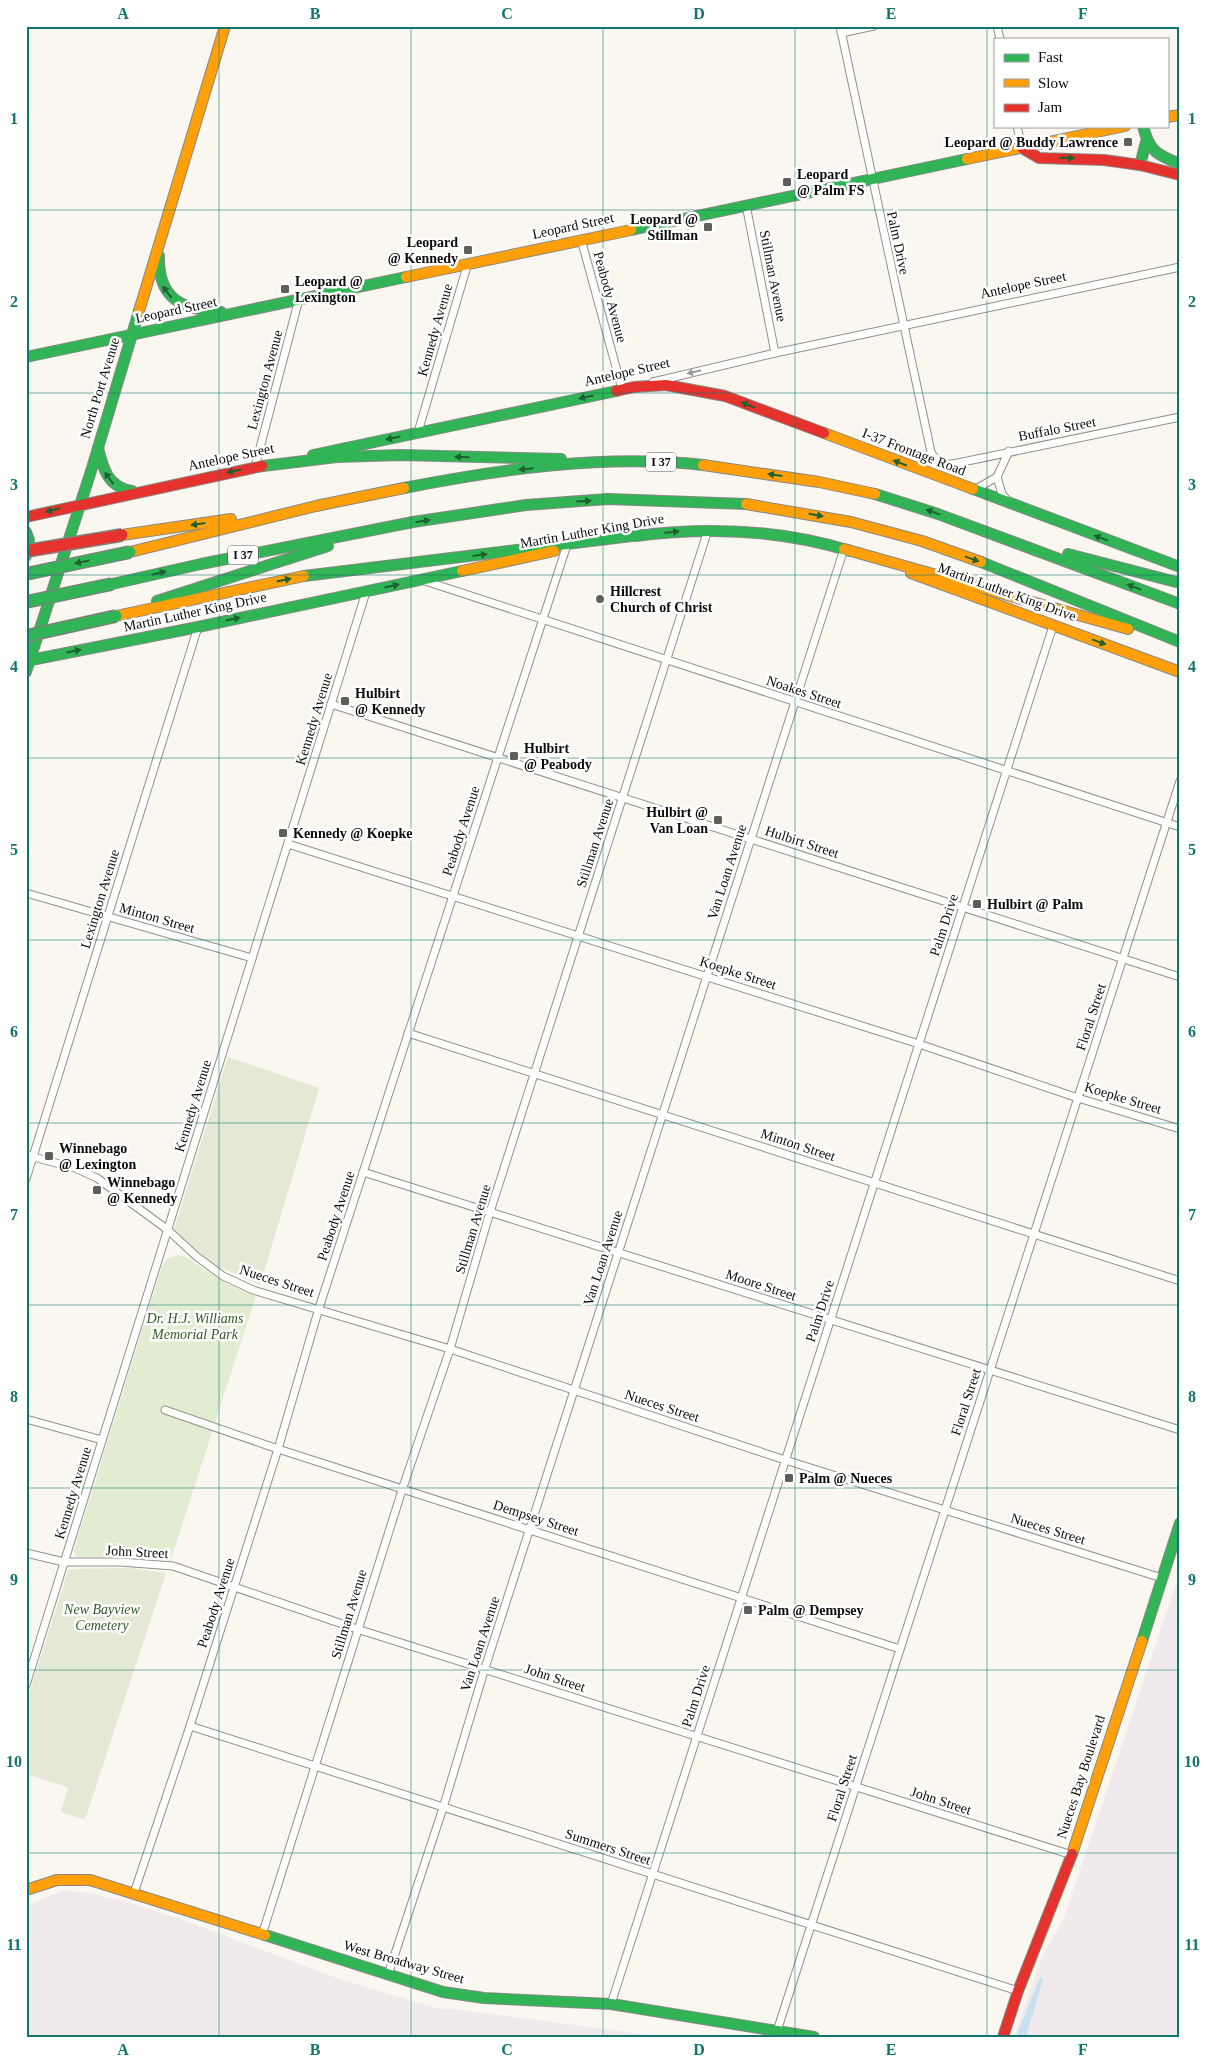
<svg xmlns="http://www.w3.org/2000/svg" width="1206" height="2063" viewBox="0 0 1206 2063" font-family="Georgia,serif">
<rect width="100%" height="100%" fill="#f9f7ef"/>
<g fill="#f0eaec">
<polygon points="1180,1572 1180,2037 1014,2037 1042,1957 1064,1918"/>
<polygon points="64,1890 88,1893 124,1901 178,1918 342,1980 440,2009 454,2009 666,2037 26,2037 26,1906"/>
</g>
<polygon fill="#e1ecd1" points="178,1255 186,1257 225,1283 256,1296 170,1562 143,1557 78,1557 75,1555 74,1550 162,1266 168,1258"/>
<g fill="#e4e8d5">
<polygon points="228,1057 319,1088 260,1285 215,1265 198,1252 174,1230"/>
<polygon points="130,1568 166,1573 85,1820 61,1812 68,1787 26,1774 26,1703 68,1571 71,1569"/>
</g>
<polygon fill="#c9e1ef" points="1040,1977 1043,1979 1026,2037 1016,2037"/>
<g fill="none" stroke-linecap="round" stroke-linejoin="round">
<defs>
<g id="street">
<path d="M840,26L931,452C937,462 942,464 953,464L1180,417"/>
<polyline points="997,26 1000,39"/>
<polyline points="841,33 874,26"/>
<polyline points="1017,126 1022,148"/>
<polyline points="746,205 775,353"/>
<polyline points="581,239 622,389"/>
<polyline points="653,382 775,353 1180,267"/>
<polyline points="418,432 468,263"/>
<polyline points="255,467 299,299"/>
<polyline points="997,477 1002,494 1008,501"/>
<polyline points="974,490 997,477 1009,451"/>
<polyline points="422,580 1180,827"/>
<polyline points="331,704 1180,977"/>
<polyline points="288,844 919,1044 1078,1098 1180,1129"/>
<polyline points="26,893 252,958"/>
<polyline points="408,1033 1180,1281"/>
<polyline points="26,1155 75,1168 97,1178 168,1230 196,1256 223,1276 253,1290 450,1349 785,1460 1162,1578"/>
<polyline points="363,1172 1180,1430"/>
<polyline points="26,1179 198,627"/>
<polyline points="165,1410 278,1449 900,1649"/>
<polyline points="26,1419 102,1440"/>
<polyline points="26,1553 64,1562 120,1562 173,1566 357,1629 1072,1855"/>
<polyline points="26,1685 366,592"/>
<polyline points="190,1726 1018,1991"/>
<polyline points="134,1893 190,1726 278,1449 319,1308 566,548"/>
<polyline points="262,1935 403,1487 450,1349 490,1212 708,530"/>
<polyline points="388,1975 443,1808 485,1668 844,549"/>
<polyline points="611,2004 1053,626"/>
<polyline points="777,2031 1180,781"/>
</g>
<g id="fast">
<path d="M1143,126C1149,151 1157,155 1180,164"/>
<polyline points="1140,165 1146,142"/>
<polyline points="631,230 967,159"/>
<path d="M159,256C158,299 182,310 221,312"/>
<polyline points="26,357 406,277"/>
<path d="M98,448C103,469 108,487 132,491"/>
<polyline points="313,455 616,391"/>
<polyline points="255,467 337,457 401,455 561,459"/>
<path d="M404,488C502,469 604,454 703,465"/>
<polyline points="973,489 1180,567"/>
<polyline points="875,494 938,514 1180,604"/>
<polyline points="26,532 29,540 26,556"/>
<path d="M635,536C707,527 780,529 850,551"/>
<polyline points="1068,554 1180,583"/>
<polyline points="981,562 1180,642"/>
<polyline points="304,576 640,535"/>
<polyline points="112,584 201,564 413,522 526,505 608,499 746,504"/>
<polyline points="157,601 328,546"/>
<polyline points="26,661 198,627 462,571"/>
<polyline points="26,672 92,468 139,311"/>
<polyline points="1142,1641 1180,1523"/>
<polyline points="265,1935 443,1992 484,1998 611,2004 814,2037"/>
</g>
<g id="slow">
<polyline points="1167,117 1180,115"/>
<polyline points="967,159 1125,126"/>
<polyline points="406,277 631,230"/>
<polyline points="139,311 225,26"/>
<polyline points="824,433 973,489"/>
<polyline points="703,465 819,482 875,494"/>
<polyline points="746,504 851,522 922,541 981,562"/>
<polyline points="122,535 231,519"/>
<polyline points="844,549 1128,629"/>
<polyline points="130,552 316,506 404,488"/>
<polyline points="462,571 554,551"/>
<polyline points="911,573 1180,672"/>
<polyline points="116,616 304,576"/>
<polyline points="1072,1854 1142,1641"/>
<polyline points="26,1890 57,1880 90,1880 265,1935"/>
</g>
<g id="jam">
<polyline points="1022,148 1039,158 1104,160 1140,165 1180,175"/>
<polyline points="616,391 634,387 666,385 725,396 824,433"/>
<polyline points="26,517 262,466"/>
<polyline points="1003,2037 1018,1991 1072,1854"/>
</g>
</defs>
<use href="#street" stroke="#92918e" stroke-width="9"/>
<use href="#fast" stroke="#898884" stroke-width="12"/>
<use href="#slow" stroke="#898884" stroke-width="12"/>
<use href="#jam" stroke="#898884" stroke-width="12"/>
<use href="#street" stroke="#fefefd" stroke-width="7"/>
<use href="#fast" stroke="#30b455" stroke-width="10"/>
<use href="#slow" stroke="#ff9f0a" stroke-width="10"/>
<use href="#jam" stroke="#e5322d" stroke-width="10"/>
<defs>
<g id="fast-bridge">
<polyline points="26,574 130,552"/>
<polyline points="26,602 112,584"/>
<polyline points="26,636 116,616"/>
</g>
<polyline id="jam-bridge" points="26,551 122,535"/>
</defs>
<use href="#fast-bridge" stroke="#7f7f7b" stroke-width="14" stroke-linecap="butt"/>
<use href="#jam-bridge" stroke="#7f7f7b" stroke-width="14" stroke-linecap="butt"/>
<use href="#fast-bridge" stroke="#30b455" stroke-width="11"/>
<use href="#jam-bridge" stroke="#e5322d" stroke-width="11"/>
</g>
<defs><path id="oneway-solid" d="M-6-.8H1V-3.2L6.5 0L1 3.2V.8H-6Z" transform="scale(1.25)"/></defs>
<g fill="#1e6030">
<use href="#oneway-solid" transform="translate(1067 158)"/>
<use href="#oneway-solid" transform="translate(167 292) rotate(-127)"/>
<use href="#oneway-solid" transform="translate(586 397) rotate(168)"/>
<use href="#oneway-solid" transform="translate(748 405) rotate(-159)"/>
<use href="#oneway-solid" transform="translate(393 438) rotate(168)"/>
<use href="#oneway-solid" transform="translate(462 457) rotate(-178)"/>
<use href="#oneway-solid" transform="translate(900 463) rotate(-159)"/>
<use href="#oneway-solid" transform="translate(526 469) rotate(174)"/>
<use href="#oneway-solid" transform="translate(234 471) rotate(168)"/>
<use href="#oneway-solid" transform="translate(775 475) rotate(-172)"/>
<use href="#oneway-solid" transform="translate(109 478) rotate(-126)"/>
<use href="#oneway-solid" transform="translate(584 501) rotate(-4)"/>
<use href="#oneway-solid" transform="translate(53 510) rotate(166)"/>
<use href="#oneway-solid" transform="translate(933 512) rotate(-160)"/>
<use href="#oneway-solid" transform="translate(816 515) rotate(10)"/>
<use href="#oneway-solid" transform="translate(423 521) rotate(-9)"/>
<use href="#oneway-solid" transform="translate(198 524) rotate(172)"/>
<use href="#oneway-solid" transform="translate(672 532) rotate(-5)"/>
<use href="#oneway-solid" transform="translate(1101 538) rotate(-160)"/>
<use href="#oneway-solid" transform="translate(480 555) rotate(-7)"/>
<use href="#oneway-solid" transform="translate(972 559) rotate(20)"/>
<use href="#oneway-solid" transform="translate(82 562) rotate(168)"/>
<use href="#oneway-solid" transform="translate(159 573) rotate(-13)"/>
<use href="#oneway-solid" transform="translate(284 580) rotate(-12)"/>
<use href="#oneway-solid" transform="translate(392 586) rotate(-12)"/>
<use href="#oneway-solid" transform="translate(1134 587) rotate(-160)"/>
<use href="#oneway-solid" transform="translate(233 619) rotate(-12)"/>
<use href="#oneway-solid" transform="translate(1099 642) rotate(20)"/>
<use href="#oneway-solid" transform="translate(74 651) rotate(-11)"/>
</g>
<use fill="#9d9d9c" href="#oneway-solid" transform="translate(694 372) rotate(167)"/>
<path fill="none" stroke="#0f766e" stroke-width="1" stroke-opacity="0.55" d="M219,26V2037M411,26V2037M603,26V2037M795,26V2037M987,26V2037M26,210H1180M26,393H1180M26,575H1180M26,758H1180M26,940H1180M26,1123H1180M26,1305H1180M26,1488H1180M26,1670H1180M26,1853H1180"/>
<g fill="#5e5e5b" stroke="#fff" stroke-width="2">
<rect x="1123" y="137" width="10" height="10" rx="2.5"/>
<rect x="782" y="177" width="10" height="10" rx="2.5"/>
<rect x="703" y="222" width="10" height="10" rx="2.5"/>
<rect x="463" y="245" width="10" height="10" rx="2.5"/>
<rect x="280" y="284" width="10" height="10" rx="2.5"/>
<circle cx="600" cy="599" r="5"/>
<rect x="340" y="696" width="10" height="10" rx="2.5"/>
<rect x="509" y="751" width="10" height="10" rx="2.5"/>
<rect x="713" y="815" width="10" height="10" rx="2.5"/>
<rect x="278" y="828" width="10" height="10" rx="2.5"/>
<rect x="972" y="899" width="10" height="10" rx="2.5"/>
<rect x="44" y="1151" width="10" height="10" rx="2.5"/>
<rect x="92" y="1185" width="10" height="10" rx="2.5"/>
<rect x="784" y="1473" width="10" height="10" rx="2.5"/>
<rect x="743" y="1605" width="10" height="10" rx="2.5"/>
</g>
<g text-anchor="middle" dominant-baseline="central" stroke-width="5" stroke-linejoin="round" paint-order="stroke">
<g fill="#fff" stroke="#545454" stroke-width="1">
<rect x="646" y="452.5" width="30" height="19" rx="4"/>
<rect x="228" y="545.5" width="30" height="19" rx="4"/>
</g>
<g font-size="12" font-weight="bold" fill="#0b0b0b">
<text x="661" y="462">I 37</text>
<text x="243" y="555">I 37</text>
</g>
<g font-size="14" font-weight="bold" fill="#0b0b0b" stroke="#fff" text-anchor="start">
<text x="1118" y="142" text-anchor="end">Leopard @ Buddy Lawrence</text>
<text x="797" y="174">Leopard<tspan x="797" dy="16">@ Palm FS</tspan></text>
<text x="698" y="219" text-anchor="end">Leopard @<tspan x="698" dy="16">Stillman</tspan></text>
<text x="458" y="242" text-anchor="end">Leopard<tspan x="458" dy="16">@ Kennedy</tspan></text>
<text x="295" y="281">Leopard @<tspan x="295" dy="16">Lexington</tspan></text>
<text x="610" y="591">Hillcrest<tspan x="610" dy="16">Church of Christ</tspan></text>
<text x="355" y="693">Hulbirt<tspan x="355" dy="16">@ Kennedy</tspan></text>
<text x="524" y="748">Hulbirt<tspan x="524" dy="16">@ Peabody</tspan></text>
<text x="708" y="812" text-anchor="end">Hulbirt @<tspan x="708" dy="16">Van Loan</tspan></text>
<text x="293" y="833">Kennedy @ Koepke</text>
<text x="987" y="904">Hulbirt @ Palm</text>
<text x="59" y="1148">Winnebago<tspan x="59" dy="16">@ Lexington</tspan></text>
<text x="107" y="1182">Winnebago<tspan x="107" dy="16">@ Kennedy</tspan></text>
<text x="799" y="1478">Palm @ Nueces</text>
<text x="758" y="1610">Palm @ Dempsey</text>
</g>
<g font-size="14" fill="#0b0b0b" stroke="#fff">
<text transform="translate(573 226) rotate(-12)">Leopard Street</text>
<text transform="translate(898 243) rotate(78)">Palm Drive</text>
<text transform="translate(773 276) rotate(79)">Stillman Avenue</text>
<text transform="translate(1023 285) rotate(-12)">Antelope Street</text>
<text transform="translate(610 297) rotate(75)">Peabody Avenue</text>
<text transform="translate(176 310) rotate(-12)">Leopard Street</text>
<text transform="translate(435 330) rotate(-74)">Kennedy Avenue</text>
<text transform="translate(627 372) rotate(-13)">Antelope Street</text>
<text transform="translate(265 380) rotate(-75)">Lexington Avenue</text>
<text transform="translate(100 388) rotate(-73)">North Port Avenue</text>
<text transform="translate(1057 429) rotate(-11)">Buffalo Street</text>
<text transform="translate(914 452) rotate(21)">I-37 Frontage Road</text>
<text transform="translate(231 457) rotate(-12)">Antelope Street</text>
<text transform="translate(592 531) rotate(-10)">Martin Luther King Drive</text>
<text transform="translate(1007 592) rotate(20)">Martin Luther King Drive</text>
<text transform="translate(195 612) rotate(-12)">Martin Luther King Drive</text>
<text transform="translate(804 692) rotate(18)">Noakes Street</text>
<text transform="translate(314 719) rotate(-73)">Kennedy Avenue</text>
<text transform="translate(461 831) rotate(-72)">Peabody Avenue</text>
<text transform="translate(802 842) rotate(18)">Hulbirt Street</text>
<text transform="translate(595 843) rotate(-72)">Stillman Avenue</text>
<text transform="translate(727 872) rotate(-72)">Van Loan Avenue</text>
<text transform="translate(100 899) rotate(-73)">Lexington Avenue</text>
<text transform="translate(157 918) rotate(16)">Minton Street</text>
<text transform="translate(944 925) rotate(-72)">Palm Drive</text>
<text transform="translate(738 973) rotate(18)">Koepke Street</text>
<text transform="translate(1091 1017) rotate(-72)">Floral Street</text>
<text transform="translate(1123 1098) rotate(17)">Koepke Street</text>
<text transform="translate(193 1106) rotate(-73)">Kennedy Avenue</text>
<text transform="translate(798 1145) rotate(18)">Minton Street</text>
<text transform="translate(336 1216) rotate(-72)">Peabody Avenue</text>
<text transform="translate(473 1229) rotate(-73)">Stillman Avenue</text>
<text transform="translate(603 1258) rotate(-72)">Van Loan Avenue</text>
<text transform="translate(277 1281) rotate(18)">Nueces Street</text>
<text transform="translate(761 1285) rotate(18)">Moore Street</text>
<text transform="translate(820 1311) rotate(-72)">Palm Drive</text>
<text transform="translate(966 1402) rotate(-72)">Floral Street</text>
<text transform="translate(662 1406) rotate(18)">Nueces Street</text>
<text transform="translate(73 1493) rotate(-73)">Kennedy Avenue</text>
<text transform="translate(536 1518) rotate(18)">Dempsey Street</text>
<text transform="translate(1048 1529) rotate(17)">Nueces Street</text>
<text transform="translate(137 1552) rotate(3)">John Street</text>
<text transform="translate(216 1603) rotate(-72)">Peabody Avenue</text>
<text transform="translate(349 1614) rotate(-73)">Stillman Avenue</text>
<text transform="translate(480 1644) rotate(-72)">Van Loan Avenue</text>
<text transform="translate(555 1678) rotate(18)">John Street</text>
<text transform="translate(696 1696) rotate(-72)">Palm Drive</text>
<text transform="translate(1081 1777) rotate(-72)">Nueces Bay Boulevard</text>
<text transform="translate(842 1788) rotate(-72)">Floral Street</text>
<text transform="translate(941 1801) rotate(18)">John Street</text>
<text transform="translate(608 1847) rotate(18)">Summers Street</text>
<text transform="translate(404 1962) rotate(16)">West Broadway Street</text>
</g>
<g font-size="14" font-style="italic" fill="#2d5b23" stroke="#fff">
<text x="195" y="1318">Dr. H.J. Williams<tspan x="195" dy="16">Memorial Park</tspan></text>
<text x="102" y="1609">New Bayview<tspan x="102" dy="16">Cemetery</tspan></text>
</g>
</g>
<rect width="1206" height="2063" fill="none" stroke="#ffffff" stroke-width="55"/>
<rect x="994" y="38" width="175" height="90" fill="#ffffff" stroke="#9d9d9d"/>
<rect x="1004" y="54" width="25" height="8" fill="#30b455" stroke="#9d9d9d"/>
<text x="1038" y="62" font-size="15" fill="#0b0b0b">Fast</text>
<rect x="1004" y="79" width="25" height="8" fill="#ff9f0a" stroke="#9d9d9d"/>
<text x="1038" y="88" font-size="15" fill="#0b0b0b">Slow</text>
<rect x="1004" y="104" width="25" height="8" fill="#e5322d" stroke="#9d9d9d"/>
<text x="1038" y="112" font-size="15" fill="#0b0b0b">Jam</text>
<rect x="28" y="28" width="1150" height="2008" fill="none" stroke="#0f766e" stroke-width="2"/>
<g font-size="16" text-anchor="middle" font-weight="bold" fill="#0f766e">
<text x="123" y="19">A</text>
<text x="315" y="19">B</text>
<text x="507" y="19">C</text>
<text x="699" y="19">D</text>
<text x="891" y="19">E</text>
<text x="1083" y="19">F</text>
<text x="14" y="124">1</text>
<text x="1192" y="124">1</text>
<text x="14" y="307">2</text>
<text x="1192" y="307">2</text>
<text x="14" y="490">3</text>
<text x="1192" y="490">3</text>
<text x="14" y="672">4</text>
<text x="1192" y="672">4</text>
<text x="14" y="855">5</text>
<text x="1192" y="855">5</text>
<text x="14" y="1037">6</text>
<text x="1192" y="1037">6</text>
<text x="14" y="1220">7</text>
<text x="1192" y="1220">7</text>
<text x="14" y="1402">8</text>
<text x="1192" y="1402">8</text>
<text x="14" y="1585">9</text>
<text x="1192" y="1585">9</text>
<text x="14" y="1767">10</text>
<text x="1192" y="1767">10</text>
<text x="14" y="1950">11</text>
<text x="1192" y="1950">11</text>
<text x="123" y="2055">A</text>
<text x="315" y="2055">B</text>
<text x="507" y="2055">C</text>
<text x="699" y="2055">D</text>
<text x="891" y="2055">E</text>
<text x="1083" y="2055">F</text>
</g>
</svg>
